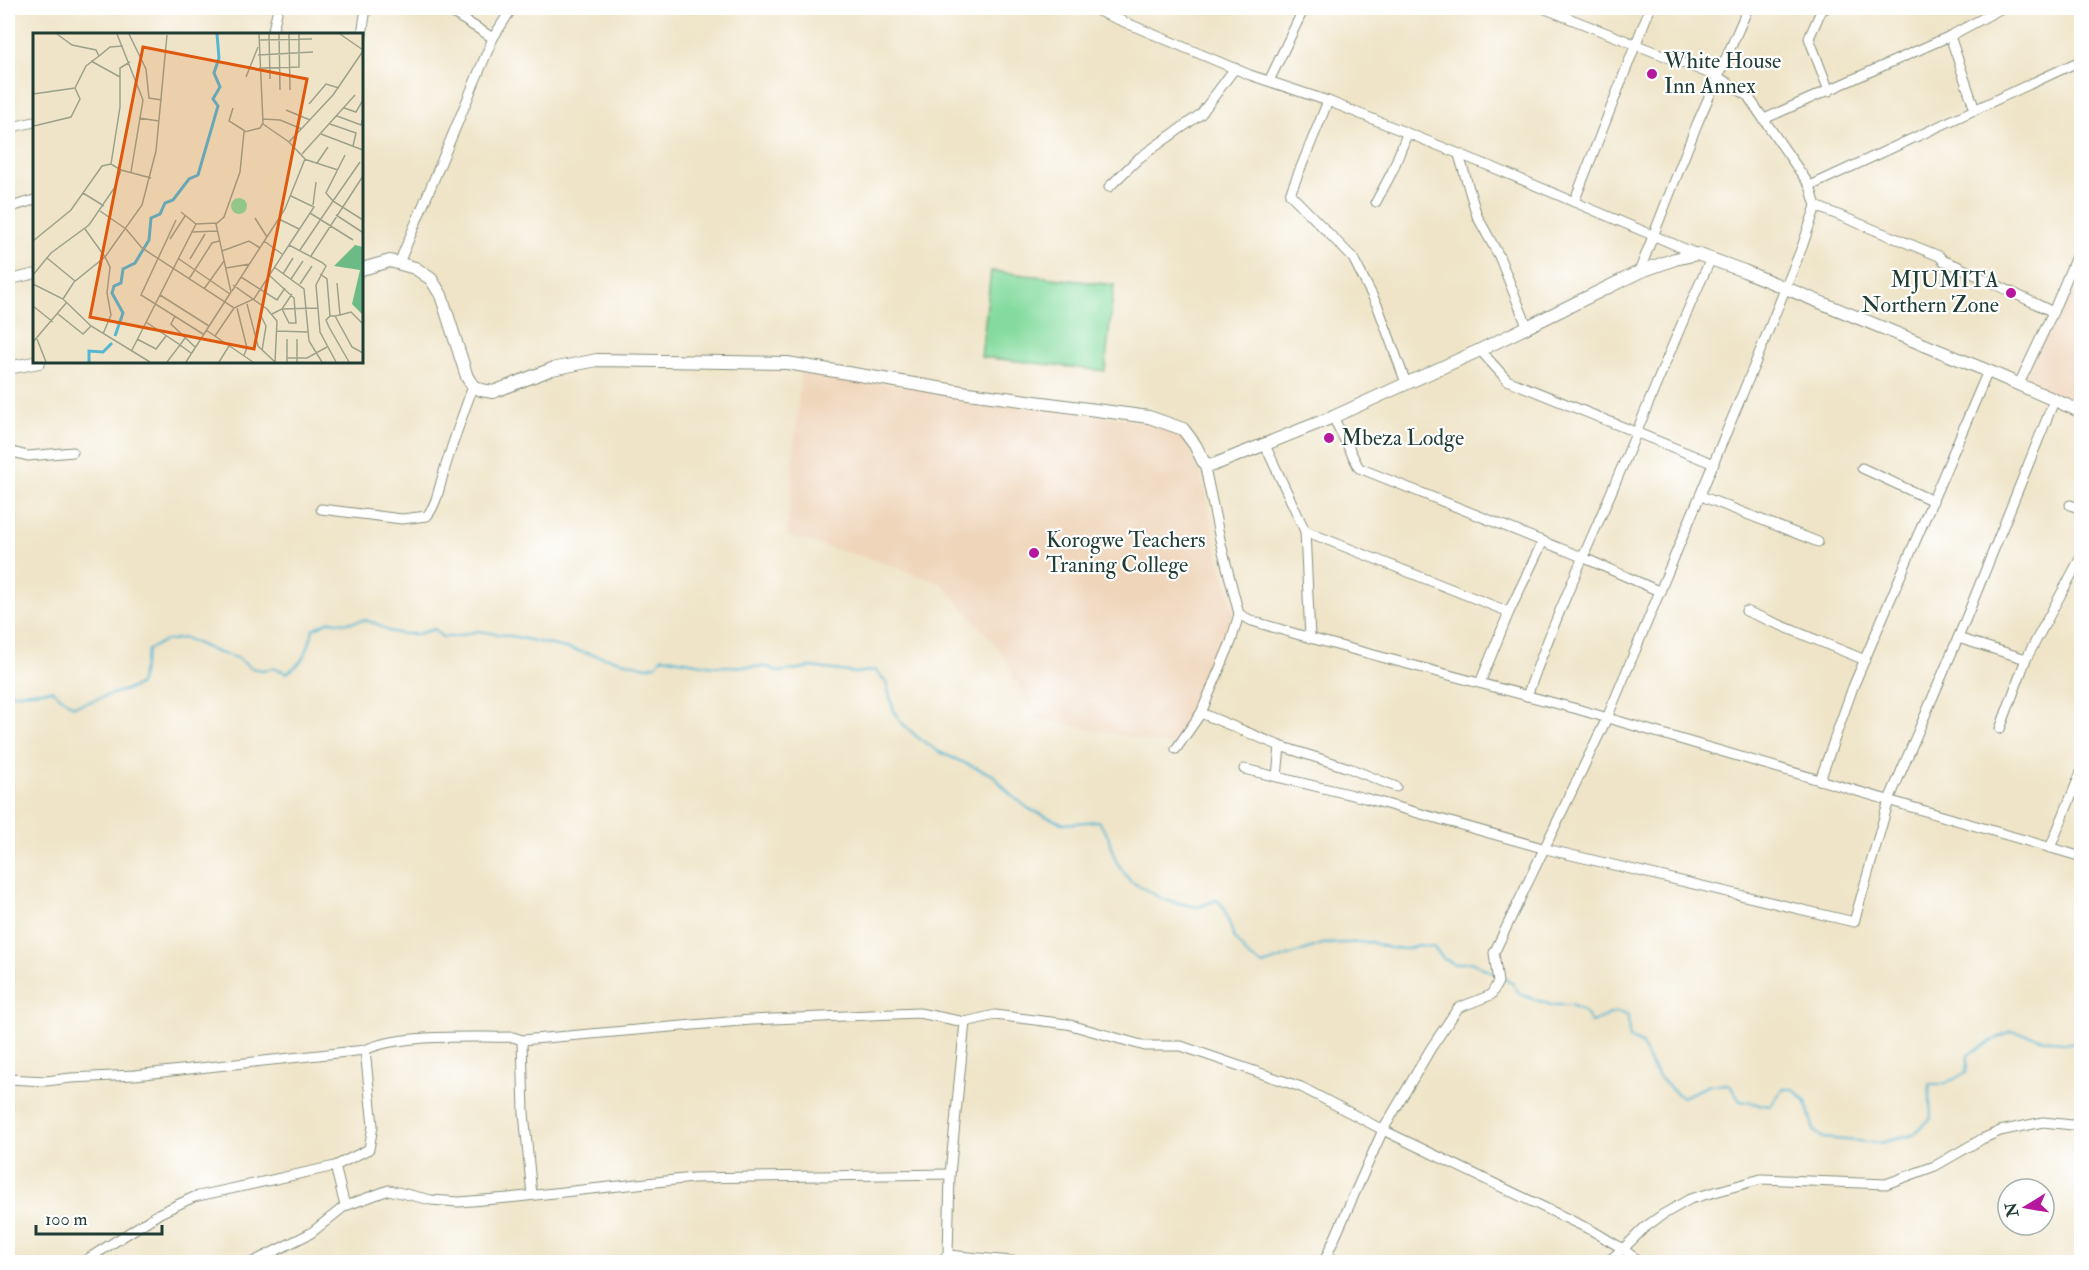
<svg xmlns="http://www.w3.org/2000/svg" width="2089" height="1270" viewBox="0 0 2089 1270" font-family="'IM FELL Double Pica',serif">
<rect width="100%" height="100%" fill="#fff"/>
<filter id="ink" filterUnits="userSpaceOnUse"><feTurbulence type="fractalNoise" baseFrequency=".0167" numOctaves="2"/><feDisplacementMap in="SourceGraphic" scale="12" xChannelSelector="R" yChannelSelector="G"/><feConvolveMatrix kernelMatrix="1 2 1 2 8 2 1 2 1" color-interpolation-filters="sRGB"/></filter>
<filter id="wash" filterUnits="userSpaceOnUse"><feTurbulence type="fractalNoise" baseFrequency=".008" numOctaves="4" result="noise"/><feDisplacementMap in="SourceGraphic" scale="24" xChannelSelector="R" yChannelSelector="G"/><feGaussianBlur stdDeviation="1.35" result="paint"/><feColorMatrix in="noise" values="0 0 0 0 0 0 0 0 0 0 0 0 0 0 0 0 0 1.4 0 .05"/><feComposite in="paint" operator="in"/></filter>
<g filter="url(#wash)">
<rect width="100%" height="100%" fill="#efe4c7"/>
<g fill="#efd6bb">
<polygon points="2081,249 2081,407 2023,381"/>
<polygon points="801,371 1148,422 1180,433 1190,447 1200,467 1216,546 1234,614 1226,640 1196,710 1172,746 1035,718 1001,651 942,584 876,560 787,536"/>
</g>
<polygon fill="#85db9f" stroke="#528c6a" stroke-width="1.5" points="991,271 1114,285 1105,371 981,357"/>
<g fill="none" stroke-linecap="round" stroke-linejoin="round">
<g stroke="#55b6d4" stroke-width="2">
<path d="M8,694L52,690L73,706C86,704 94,700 106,696C118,692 128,690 139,685L148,650L164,641L185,638L216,652L237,658L251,668L262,670L276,668L286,673C304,664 309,648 313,629L330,621L346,623L365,620L377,624L388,631L402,634H417L435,629L442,637H454L478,631L517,637L647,667L656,665L662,657L714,666L768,667L779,672L811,667L856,673L875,670L886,682L893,708L899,720L917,737L939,752L993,775L1010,794L1029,809L1064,824L1098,821L1108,836L1116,861L1130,881L1164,900L1198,907L1217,900L1224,907L1234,938L1249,957L1263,965L1322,944L1370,942L1389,948L1408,949L1418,945L1433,947L1444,959L1454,964L1471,962L1493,973"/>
<path d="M1501,977L1512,983L1520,994L1551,1005H1571L1583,1011L1591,1022C1605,1018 1615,1007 1628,1016L1629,1038L1642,1044C1647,1064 1664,1086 1682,1097L1710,1085L1729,1084L1740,1101L1770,1106L1783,1089H1794L1806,1102L1814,1131L1823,1138L1879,1143L1913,1135L1931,1118L1929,1084H1946L1966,1072L1968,1054L2011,1031L2054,1041L2082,1044"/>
</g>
</g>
</g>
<g filter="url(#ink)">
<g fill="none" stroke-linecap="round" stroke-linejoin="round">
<defs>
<g id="minor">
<polyline points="445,8 493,38"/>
<polyline points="1091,8 1250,75 1328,101 1499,170 1697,254"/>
<polyline points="1826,8 1821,11 1809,38 1829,91"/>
<polyline points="272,34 278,8"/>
<polyline points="362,35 366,8"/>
<polyline points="1950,36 1975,110"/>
<polyline points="1269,81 1304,8"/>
<polyline points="1328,101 1290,194 1353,258 1378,307 1406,383"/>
<polyline points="1764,119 1950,36 2002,8"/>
<polyline points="8,128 34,122"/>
<polyline points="1459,155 1477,216 1499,256 1527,326"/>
<polyline points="1810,186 2082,60"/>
<polyline points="1109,187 1139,158 1201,114 1235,68"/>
<polyline points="1376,202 1392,172 1407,134"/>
<polyline points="1574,202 1650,8"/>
<polyline points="1816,206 1939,256 1944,261 1957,266 2053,312"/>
<polyline points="8,208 34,200"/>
<polyline points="399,263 493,38 512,8"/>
<polyline points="1639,272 1697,124 1748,8"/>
<polyline points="8,280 34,274"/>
<polyline points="1480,350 1507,380 1714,464"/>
<polyline points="2019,384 2053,312 2082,242"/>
<polyline points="1333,417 1359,468 1582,557 1661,592"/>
<polyline points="1265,445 1305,531 1310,638"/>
<polyline points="8,451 28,456 73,452"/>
<polyline points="1862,468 1933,501"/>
<polyline points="1701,496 1818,542"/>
<polyline points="2070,505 2082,509"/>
<path d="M321,509L402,519L427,516C438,503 440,482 446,465C454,438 464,412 473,386"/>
<polyline points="1305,531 1509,612"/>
<polyline points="1746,611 1865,660"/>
<polyline points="1239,614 1252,621 1310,638 1577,709 2082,857"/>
<polyline points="1958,638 2026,659 2082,555"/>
<polyline points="1480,683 1509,612 1543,541"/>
<path d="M1527,696C1559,605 1601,520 1637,431C1661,373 1684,316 1711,259"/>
<polyline points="1201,713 1280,746 1349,768 1396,787"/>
<polyline points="2000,729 2026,659"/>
<polyline points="1176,749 1201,713 1231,642 1239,614 1221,544 1204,463"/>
<polyline points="1244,769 1365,798 1546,849 1854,922 1889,800 1958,638 2054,401"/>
<polyline points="1277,777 1280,746"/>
<polyline points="1820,780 1853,687 1988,371"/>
<polyline points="2050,848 2082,770"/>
<polyline points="522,1040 524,1113 532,1195"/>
<path d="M8,1079L46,1081L71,1078L135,1075L365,1050C399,1033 474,1038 513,1037L522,1040L751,1020L919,1013L965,1022L995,1015L1067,1024L1145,1046H1181L1301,1087L1383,1130L1593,1231L1623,1249L1607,1262"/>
<polyline points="335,1166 345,1206"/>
<polyline points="948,1255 950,1174 965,1022"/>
<polyline points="83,1262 160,1213 194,1197 335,1166 369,1149 373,1126 365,1050"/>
<polyline points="253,1262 311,1233 345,1206 389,1190 431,1200 459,1202 508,1198 693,1178 950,1174"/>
<polyline points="939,1262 948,1255 1021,1262"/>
<polyline points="1324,1262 1383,1130 1431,1048 1458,1008 1491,995 1498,982 1494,953 1607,718 1754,366 1802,247 1816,206 1810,186 1747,95 1718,77 1543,8"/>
<polyline points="1640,1262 1623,1249 1644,1228 1662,1215 1690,1199 1761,1179 1886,1184 1935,1166 1982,1139 2000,1131 2043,1122 2082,1126"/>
</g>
<g id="tertiary">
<polyline points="362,269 390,261 415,268 431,279 441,295 467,377 473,386 481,390 493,392 552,369 597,360 787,363 968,393 1149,417 1183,429 1195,445 1204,463 1213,465 1333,417 1480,350 1639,272 1675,259 1697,254 1744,271 1988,371 2082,412"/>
<polyline points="8,368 39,362"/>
</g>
</defs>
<use href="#minor" stroke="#87907e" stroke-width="11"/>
<use href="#tertiary" stroke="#87907e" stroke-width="14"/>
<use href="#minor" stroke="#fff" stroke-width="9"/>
<use href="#tertiary" stroke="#fff" stroke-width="12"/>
</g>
</g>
<g fill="#b5179e" stroke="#fff" stroke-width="2">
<circle cx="1652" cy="74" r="6"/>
<circle cx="2011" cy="293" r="6"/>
<circle cx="1329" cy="438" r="6"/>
<circle cx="1034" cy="553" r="6"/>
</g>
<g text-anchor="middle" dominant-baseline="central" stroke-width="4.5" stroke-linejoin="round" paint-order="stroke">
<g font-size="22" fill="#1f3d34" stroke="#fff" text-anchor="start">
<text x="1664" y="61">White House<tspan x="1664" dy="25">Inn Annex</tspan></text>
<text x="1999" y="280" text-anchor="end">MJUMITA<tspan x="1999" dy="25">Northern Zone</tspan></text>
<text x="1341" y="438">Mbeza Lodge</text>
<text x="1046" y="540">Korogwe Teachers<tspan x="1046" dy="25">Traning College</tspan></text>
</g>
</g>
<g transform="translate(33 33)">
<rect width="330" height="330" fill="#efe4c7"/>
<path d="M198 173a8 8 0 1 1 16 0a8 8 0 1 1-16 0Z" fill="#85db9f"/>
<path d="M322,212L330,214V282L319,271L327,237L301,233Z" fill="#6cbb86"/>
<path fill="none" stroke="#55b6d4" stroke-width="3" d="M82,303L90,280L79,260L81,253L88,250L90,236L102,230L116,207L118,185L127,181L132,170L140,167L156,146L165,142L185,73L180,66L187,54L181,40L186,25L184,1M56,329V318L70,319L79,310"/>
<path fill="none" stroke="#9ca18c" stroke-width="1.5" d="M24,1L39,12L63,17L66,23L77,14L90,13M84,1L110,67L98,139M96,1L113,36L116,65L129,67M236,1L237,46M246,1L247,57M256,1L257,57M307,1L330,17M226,7L279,6M225,22L280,19M58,28L87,44M226,35L266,34V1M213,44L225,14M0,61L42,55L53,33L66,23M276,71L293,51L306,55M200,75L196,88L212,98M311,75L323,79L330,67M253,77L277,87M304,83L328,92L330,85M106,85L126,88M230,86L247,87L269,96M297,91L323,100L320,113M1,93L38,84L47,66L42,55M288,101L330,117M256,109L300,62L330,18M269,121L322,62M312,122L293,160L300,168L327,129M271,126L305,137M284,130L295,114M88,137L118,145M50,160L71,173M280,172L283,149M67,178L93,196L109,215L201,275L221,266L256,212L290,230L293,233L283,252L287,299L303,329M148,179L163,191L184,190M277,180L320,207M303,182L329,199M222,185L234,204M246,186L266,196M143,187L108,262L170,301M52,196L72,224L109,172L123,118L134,2M159,199L184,198M137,206L152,183M0,208L38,177L69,133L78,131M231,208L249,221M256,212L281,174L258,163M267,217L300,168L330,187M189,218L216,208L227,215M278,223L330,143M14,225L42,248M146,226L197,261M157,226L172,201M241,234L271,256L276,308L289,329M193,235L217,231M250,241L260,225M287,241L294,246L297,283H302L319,314L330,320M0,242L18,220L56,192L82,154L88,137L78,131L87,74V35L97,29M236,242L261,265L263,290H256L249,276M208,244L244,267L252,255M156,246L179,210L186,208M258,246L270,228M0,251L30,266L58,293L117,329M267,251L279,233M200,252L234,276L244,288L242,329M171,256L191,228M199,258L252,176L272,126L256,109L230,91M127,262L176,293M30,266L41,249L72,224L77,234L74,260L78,282L70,301M214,271L225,313L242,329M0,273L20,289M204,275L214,315L211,322M249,276L285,275M25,281L50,301L58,293M227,281L233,293L229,318M239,281L249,276L259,261M307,282L318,279L330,291M142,283L138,291L162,314M297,283L293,287L296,294L316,329M302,283L307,282L304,250M113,289L147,312L134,329M173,297L220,329M244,298L275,299M182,303L201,275M152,305L147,312L158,320M4,306L13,329M104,306L123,316L133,303M0,309L34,269M99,317L163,191M254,325H274L294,314M153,329L198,259L183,191L191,184L207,139L211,99L227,95L230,90L226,1M186,329L196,313M254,329V306M264,329V306"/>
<path fill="#de580e" fill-opacity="0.15" stroke="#de580e" stroke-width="3" d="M110,14L274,46L221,316L57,284Z"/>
<rect width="330" height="330" fill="none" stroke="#1f3d34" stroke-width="3"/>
</g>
<rect width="2089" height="1270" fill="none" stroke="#fff" stroke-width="30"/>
<g transform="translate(2026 1207) rotate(259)"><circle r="28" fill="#ffffff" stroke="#a5b1ae" stroke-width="1.5"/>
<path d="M0-4.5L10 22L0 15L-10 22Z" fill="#b5179e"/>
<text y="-9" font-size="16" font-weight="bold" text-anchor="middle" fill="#1f3d34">N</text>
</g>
<path d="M36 1225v9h126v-9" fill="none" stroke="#1f3d34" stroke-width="3"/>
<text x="45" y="1225" font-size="18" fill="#1f3d34" stroke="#ffffff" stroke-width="4.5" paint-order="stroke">100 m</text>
</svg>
